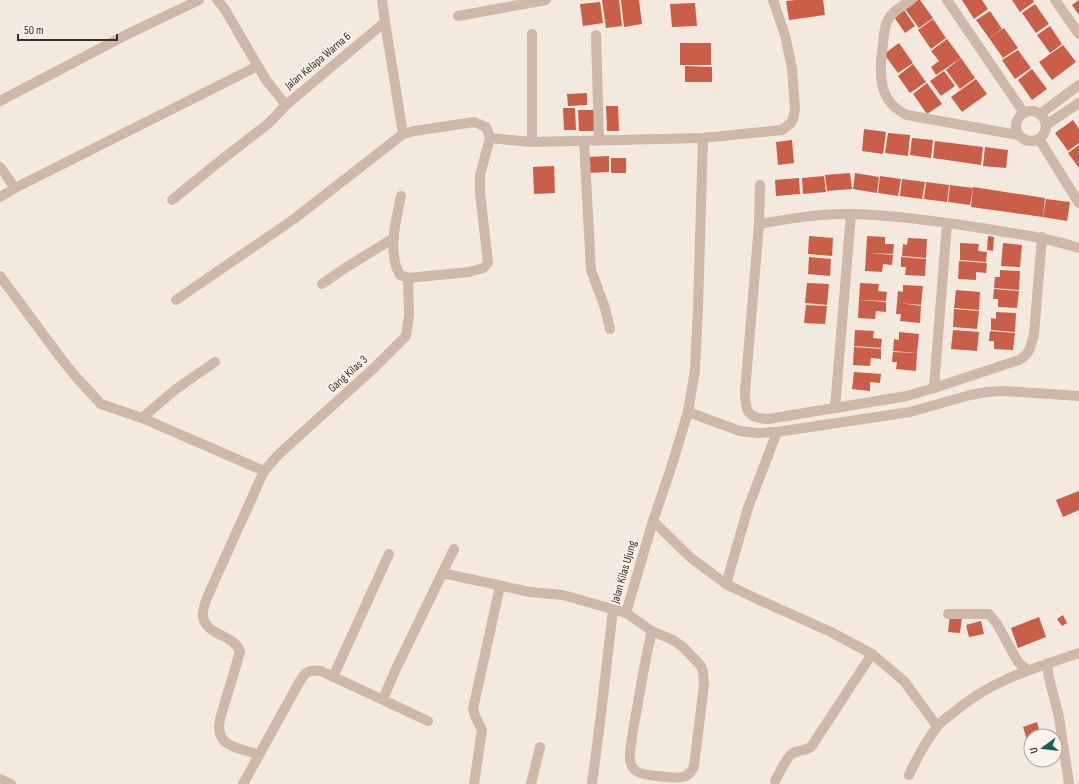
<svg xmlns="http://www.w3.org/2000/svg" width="1079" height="784" viewBox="0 0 1079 784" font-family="'Sofia Sans Condensed',sans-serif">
<rect width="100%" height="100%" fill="#f4e9df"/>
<g fill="#c95f48">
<polygon points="602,0 619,0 622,26 606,28"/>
<polygon points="621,0 639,0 642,24 624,27"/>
<polygon points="796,0 823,0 825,15 789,20 786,1"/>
<polygon points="918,0 920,0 933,18 919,28 905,9"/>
<polygon points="962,0 982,0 988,9 974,19"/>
<polygon points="1012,0 1033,0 1034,2 1020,12"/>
<polygon points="1079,0 1079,15 1072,5"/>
<polygon points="600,2 603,23 583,26 580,4"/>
<polygon points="695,3 697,26 672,27 670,4"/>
<polygon points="1035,4 1049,24 1036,33 1022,13"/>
<polygon points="904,10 915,26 905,33 894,17"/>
<polygon points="990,11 1002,29 989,38 976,20"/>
<polygon points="933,19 946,38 931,49 918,30"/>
<polygon points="1050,26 1062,44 1050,53 1037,35"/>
<polygon points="1004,28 1018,48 1003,58 989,38"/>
<polygon points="947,39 961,58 936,75 931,67 939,61 931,51"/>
<rect x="680" y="43" width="31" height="22"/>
<polygon points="899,43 913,63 898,73 884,54"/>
<polygon points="1063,45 1076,62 1052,80 1039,62"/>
<polygon points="1018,50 1031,68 1015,79 1002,60"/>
<polygon points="961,58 975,78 960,89 946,70"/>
<polygon points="913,64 926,82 910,93 898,76"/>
<polygon points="685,66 712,67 712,82 685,82"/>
<polygon points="1032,69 1047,89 1032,100 1018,80"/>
<polygon points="944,71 955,86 941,96 930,81"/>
<polygon points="976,79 987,94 962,112 951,97"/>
<polygon points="927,83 942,104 927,114 913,94"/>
<polygon points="587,93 587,105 568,106 567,94"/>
<polygon points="606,106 618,106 619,131 607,131"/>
<polygon points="563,108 575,108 576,130 564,130"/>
<polygon points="578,110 595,110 596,131 579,131"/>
<polygon points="1073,120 1079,129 1079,143 1068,151 1055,133"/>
<polygon points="864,129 886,132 883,154 862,151"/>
<polygon points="888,133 910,135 908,156 885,153"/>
<polygon points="912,138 933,140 931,158 910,155"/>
<polygon points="792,140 794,163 778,165 776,142"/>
<polygon points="935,141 983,147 981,165 933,158"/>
<polygon points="1079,145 1079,168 1068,153"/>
<polygon points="985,147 1008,150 1006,168 983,166"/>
<polygon points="609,156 609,172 587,173 587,157"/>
<rect x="611" y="158" width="15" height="15"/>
<polygon points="554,166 555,193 534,194 533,167"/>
<polygon points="850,173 852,189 827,191 825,175"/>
<polygon points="855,173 879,177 877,193 853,189"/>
<polygon points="824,176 826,192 803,194 802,178"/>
<polygon points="880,176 901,179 898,196 878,193"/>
<polygon points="799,178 800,194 776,196 775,180"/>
<polygon points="902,179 925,182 922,199 900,196"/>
<polygon points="926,182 949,185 947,202 924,199"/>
<polygon points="950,185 973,188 970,205 948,202"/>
<polygon points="973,187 1045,198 1043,217 971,207"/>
<polygon points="1046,199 1070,202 1067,221 1043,217"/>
<polygon points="809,236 833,238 832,256 808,254"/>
<polygon points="867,236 885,237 885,244 894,244 893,254 869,253 893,255 892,265 883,264 882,272 865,271"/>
<polygon points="988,236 994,237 993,251 987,250"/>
<polygon points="908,238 927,239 926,258 902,256 903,244 907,245"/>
<polygon points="960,243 979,244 978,251 987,252 986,262 960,260"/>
<polygon points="1003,243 1022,245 1020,267 1001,266"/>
<polygon points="809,257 831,259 830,276 808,274"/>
<polygon points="901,257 926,259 925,276 905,275 906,267 901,267"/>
<polygon points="959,261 987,263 986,273 976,272 976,280 958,279"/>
<polygon points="1000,270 1020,271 1019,290 994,288 995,277 1000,277"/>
<polygon points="807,283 829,284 827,305 805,303"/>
<polygon points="860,283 879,284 878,291 887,292 886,301 859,300"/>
<polygon points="903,285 923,286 921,305 900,303 921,306 920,323 900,321 901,314 896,314 898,291 903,292"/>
<polygon points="994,289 1019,291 1017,308 998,307 998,299 993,299"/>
<polygon points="956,290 980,292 979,310 954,308"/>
<polygon points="859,300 886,302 886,312 876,311 875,319 858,318"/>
<polygon points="806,305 827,306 825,324 804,323"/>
<polygon points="954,309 979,311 977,329 953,327"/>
<polygon points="996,312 1016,313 1015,332 991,330 991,318 996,319"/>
<polygon points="855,330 874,331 873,338 882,339 881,348 854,346"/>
<polygon points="953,330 979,332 977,351 951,349"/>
<polygon points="990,331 1015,333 1013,350 994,349 994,341 989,341"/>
<polygon points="899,332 919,334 917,353 893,351 894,339 899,340"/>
<polygon points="854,347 881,349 881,359 871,358 870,366 853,365"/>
<polygon points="893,352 917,353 916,371 896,369 897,362 892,362"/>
<polygon points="854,372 881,374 880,383 870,382 870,391 852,389"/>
<polygon points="1079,491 1079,510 1063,517 1056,500"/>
<polygon points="950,615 962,617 960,633 948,632"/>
<polygon points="1063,615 1067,623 1062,626 1057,619"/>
<polygon points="1039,617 1046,637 1018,648 1011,628"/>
<polygon points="981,621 984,634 969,637 966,625"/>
<polygon points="1037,722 1041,736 1031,736 1031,742 1028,743 1023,727"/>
</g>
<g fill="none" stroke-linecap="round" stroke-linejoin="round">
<g stroke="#cdb8aa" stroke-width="10">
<polyline points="217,0 224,8 266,80 286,105"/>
<path d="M911,0C903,6 892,11 888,20C884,27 884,36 883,44C879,72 877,101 907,115L1018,135"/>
<polyline points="947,0 1024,113"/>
<polyline points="1055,0 1079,34"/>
<polyline points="458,16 546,0"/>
<polyline points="532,34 532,142"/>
<polyline points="596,35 599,140"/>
<polyline points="0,101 126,35 199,0"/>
<circle cx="1031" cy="126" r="15"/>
<polyline points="1040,114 1079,85"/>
<polyline points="1046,125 1079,103"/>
<polyline points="490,138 532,142 703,138 782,130 791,123 793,119 795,109 792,68 785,35 773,0"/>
<polyline points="1039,139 1079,203"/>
<polyline points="584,141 591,270 605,308 610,329"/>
<polyline points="0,167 15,188"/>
<path d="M760,185L759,224L745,392C745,412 748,418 768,419L907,396L934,388L947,223"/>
<path d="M401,196C396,220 387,253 400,275L408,278L469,272L483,268L488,263L480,192V175L490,138L487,129L486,127L474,122L414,131L403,134"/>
<polyline points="0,197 15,188 258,66"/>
<polyline points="172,200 220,161 269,123 286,105 385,22"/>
<path d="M759,224C789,219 820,213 852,214C893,215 934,221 975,227C1010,233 1045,237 1079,248"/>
<polyline points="0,276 60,357 76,377 101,404 142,418 264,471"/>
<polyline points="322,284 345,268 394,238"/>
<polyline points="176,300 294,219 403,134 385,22 382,0"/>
<path d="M934,388L1019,360C1030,354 1031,346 1034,334L1042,237"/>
<polyline points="835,408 851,214"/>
<polyline points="688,412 740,431 758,433 777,432 910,412 970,395 987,392 1003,391 1079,396"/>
<polyline points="142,418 176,389 215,362"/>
<polyline points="653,521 691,558 726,584 759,600 831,632 872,654 904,681 937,726"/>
<path d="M442,573L530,592L563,595L626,613L652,631L673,640L683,647L701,666L703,672L704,685L694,766C688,780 679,778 666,777C658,776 638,775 634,769C630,766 630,759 630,755C631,737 635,720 638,703C642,679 646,655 652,631"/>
<polyline points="726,584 748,508 777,432"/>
<polyline points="626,613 653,521 671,468 688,412 695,370 698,308 703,138"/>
<polyline points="948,614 989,614 997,624 1018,662 1027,670"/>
<polyline points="1047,664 1049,678 1059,717 1069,784"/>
<polyline points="333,677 389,554"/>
<polyline points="383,699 395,671 454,549"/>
<path d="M259,755C239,747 214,748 220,719L240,652C235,634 205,636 203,616C202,608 207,598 210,591L264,471L279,454L374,368L406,336L409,315L408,278"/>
<path d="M909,775C917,758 925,742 937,727C941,721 947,717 953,713C989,681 1034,668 1079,653"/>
<polyline points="0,779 11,784"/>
<path d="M775,781C779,774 787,756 793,753C799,750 805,751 811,747L872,654"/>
<path d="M243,784L296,688C303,676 305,668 321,671L428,721"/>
<polyline points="474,784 482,730 475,716 473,709 500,586"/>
<polyline points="531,784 540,747"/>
<polyline points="592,784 601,714 613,610"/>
</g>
</g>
<g text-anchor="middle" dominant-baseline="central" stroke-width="3.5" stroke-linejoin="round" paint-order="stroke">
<g font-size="12" fill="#3a2e2a" stroke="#fbf3ec">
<text transform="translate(318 61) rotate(-40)">Jalan Kelapa Warna 6</text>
<text transform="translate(348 374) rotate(-42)">Gang Kilas 3</text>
<text transform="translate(624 572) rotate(-74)">Jalan Kilas Ujung</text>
</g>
</g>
<g transform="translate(1043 748) rotate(255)"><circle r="19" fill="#fbf3ec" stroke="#aea49e"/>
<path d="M0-3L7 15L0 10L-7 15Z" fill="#1e5d5d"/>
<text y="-6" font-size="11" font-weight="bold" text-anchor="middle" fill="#3a2e2a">U</text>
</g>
<path d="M18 34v6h99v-6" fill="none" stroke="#3a2e2a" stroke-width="2"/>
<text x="24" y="34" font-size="12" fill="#3a2e2a" stroke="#fbf3ec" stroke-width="3" paint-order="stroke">50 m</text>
</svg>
